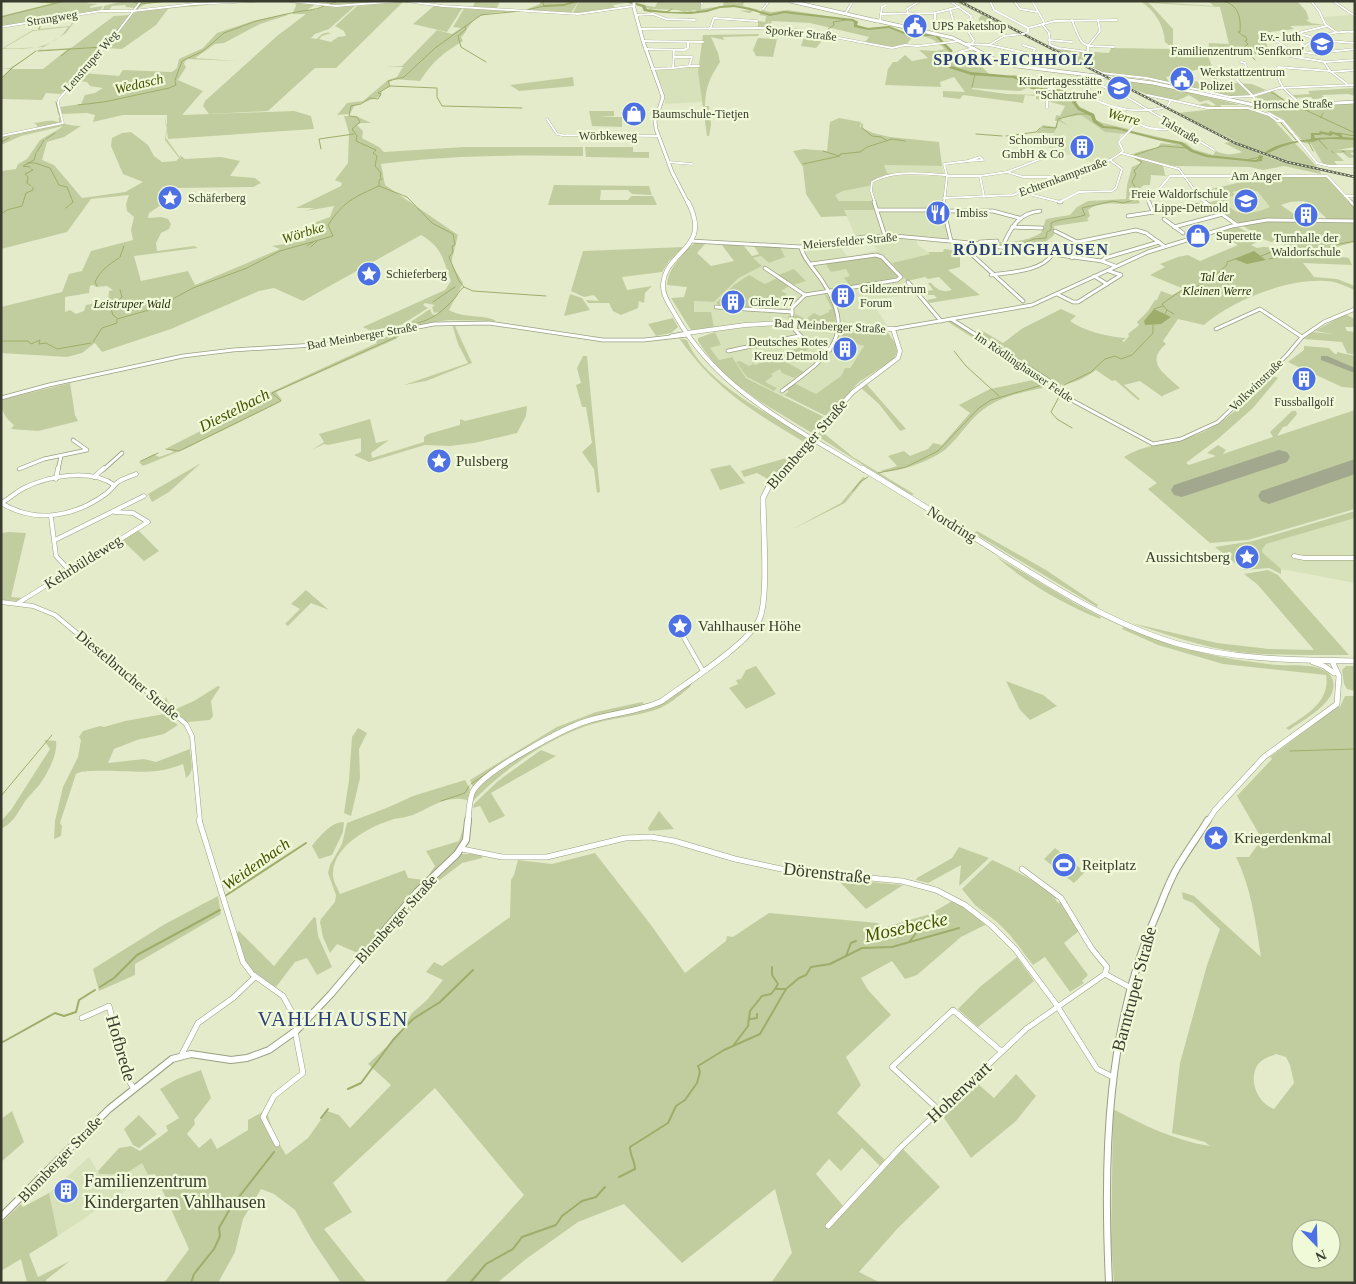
<svg xmlns="http://www.w3.org/2000/svg" width="1356" height="1284" viewBox="0 0 1356 1284" font-family="Georgia,serif">
<rect width="100%" height="100%" fill="#e3ebcb"/>
<g fill="#d8e2ba" fill-rule="evenodd">
<polygon points="1352,15 1355,18 1355,29 1349,31 1337,31 1332,28 1323,17"/>
<polygon points="699,66 702,102 665,104 664,90 655,70"/>
<polygon points="1081,115 1105,132 1121,133 1118,143 1120,151 1109,159 1093,163 1071,154 1062,157 1048,152 1052,150 1048,146 1059,121 1069,127 1061,119"/>
<polygon points="884,165 942,166 944,174 887,173"/>
<path d="M898,175L948,176L945,211L952,242L916,239L918,245L931,254L892,263L909,282L892,286L900,296L871,300L888,327L843,326L840,340L864,346L849,368H845L841,376L816,394L794,383L783,396L745,377L732,357L719,360L710,348L721,345L715,332L711,312H694V301L714,302L740,278L761,266L752,258L761,256L769,263L785,257L780,247L836,242L848,257L878,250L866,237L856,238L844,210H875L839,201L834,195L843,191L869,186L882,177ZM825,294L833,304V323L790,321L795,316L806,319L826,315L832,309ZM783,361L780,368L770,375L773,377L765,382L777,388L774,390L750,379Z"/>
<polygon points="1248,188 1258,192 1270,207 1256,214 1234,210 1227,203 1227,198 1233,195 1233,193"/>
<polygon points="1355,518 1355,583 1281,569 1265,557 1262,550 1266,544 1271,542"/>
<polygon points="89,1157 99,1174 119,1174 142,1163 148,1175 58,1236 49,1193"/>
</g>
<g fill="#c2cd9f" fill-rule="evenodd">
<path d="M24,1H89L87,3L98,4L90,6V8L103,6L100,10L103,11L104,6L123,1H140L131,13L134,8L126,7L125,5L112,6L109,10L80,14L66,33L39,50L71,48L114,16L130,15L61,94L46,93L42,100L1,99V78L10,69L1,68H10L37,51L11,69H43L68,49L38,51L43,48V47L1,49L33,30H38L42,21L1,27V16L53,3ZM77,15L70,26L39,29L44,21ZM68,27C55,49 27,50 4,48L33,31Z"/>
<path d="M142,1H172C159,3 145,0 136,11L219,1C210,7 182,6 168,9L156,25L122,49L105,48L83,73L119,76L123,70L172,72L177,68L179,59L203,48L217,33L253,21L286,14L288,15L260,24L224,43L215,44L195,58L237,61L188,59L185,61L184,64L186,67L178,80L203,91L182,115L294,111L311,116L314,129L168,139L167,130L166,138L181,159L180,155L185,159L221,157L240,161L230,176L255,178L261,183L253,187L176,188L167,201L149,213L148,218L161,217L168,219L171,224L169,229L161,233L156,243L157,251L194,246L198,248L134,256L141,281L188,271L195,285L280,249L272,246L305,241L316,222L330,217L334,206L305,211L314,208H296L341,186L342,183L335,180L348,163L349,133L344,116H356L371,123H361L357,125L363,131L362,138L379,147L384,152L464,147H583V156C516,155 449,155 381,164L385,185L458,235L451,263L463,283L449,310C464,319 486,314 496,321L449,320L403,327L430,309L432,314L435,315L439,312L434,313L432,307L435,305L425,303L423,305L428,308L398,327L375,333L363,327L445,290L451,281C442,258 443,248 421,235L303,301L274,288L259,291L171,329L102,352L95,343L82,353L67,357L1,353V307L62,292L69,274L82,271L91,251L133,240L131,230L134,217L127,211L126,204L129,195L91,199L67,232L1,249V171L16,169L18,164L27,159L40,140L59,129L63,126L21,136L1,145V136L37,129V125L34,123C41,122 52,119 58,122C65,124 72,126 81,126L64,137L47,142L42,160L54,165L82,198L125,192L143,182L123,174L111,146L112,138L122,133L131,132L148,145L154,156L162,162L176,161L179,158L165,140L167,126L164,116L167,130V115H123L93,122L95,115L87,113L62,114L60,107L81,104L85,95L95,93L103,88L90,86L87,82L76,81L70,86L135,12ZM93,285L96,287L107,286L113,290L109,291L108,301L86,305L84,311L76,314L70,310L65,312V297L89,293L90,286Z"/>
<path d="M327,1L403,2L336,68H315L268,111L209,114L203,106L205,101L277,36L306,14H292L296,6L295,2L316,4L307,10H315L326,5ZM383,3L357,6L335,26L344,31L346,36L338,37L331,42L319,39L322,36L331,33C325,31 320,35 317,39L311,38L315,34L329,29L355,6H338Z"/>
<path d="M475,1H500L497,8L475,7L526,11C509,13 481,8 470,25C466,29 466,33 461,37L463,41C442,54 434,60 420,81L393,79L389,83V87L382,90L381,96L354,106L350,114L337,115L347,103L363,101L388,80L397,77L403,67L385,66H402L437,30L452,34L461,28L453,27L465,7H473Z"/>
<polygon points="540,1 579,1 571,13 525,10 540,4"/>
<polygon points="582,1 628,1 633,2 613,5 616,10 573,13 578,3"/>
<polygon points="658,1 701,1 701,9 723,6 724,2 739,3 744,1 743,6 760,10 754,10 750,13 740,11 752,10 738,7 716,8 713,10 698,12 695,10 684,12 678,10 650,9 636,4 655,7"/>
<polygon points="954,1 961,2 1022,34 1019,34 1000,23 990,23 990,28 971,27 971,22 979,22 979,18 982,15"/>
<path d="M1140,1L1214,6L1208,1H1297L1306,11L1309,19L1306,20L1311,23L1325,25L1290,26L1294,29L1262,33L1271,55L1208,53L1209,43L1229,44L1220,7L1149,3L1173,29V44L1181,49L1208,56L1218,82L1252,84L1266,90L1248,96L1231,97L1171,83L1183,84L1194,81L1204,83L1214,81L1212,77L1206,75L1209,73L1200,69L1166,77L1169,82H1167L1100,72L1053,49L1109,53L1111,48L1174,49L1165,42C1164,26 1155,10 1140,1Z"/>
<polygon points="435,5 463,7 447,32 413,24"/>
<path d="M762,10L771,12L788,10L858,21L856,25L868,28L890,26L906,33L940,36L941,41L952,51L954,59L965,63L964,59H976V55H978L983,68L989,74L1005,76L1015,75L1026,79L1041,78L1029,80L1033,82V87L1045,89V91L1027,88L1020,91L972,88V89L1006,94L1045,95L1046,101L1036,99V96L1025,95L1023,103L963,95L960,99L943,97V91L965,92L954,77L940,82L941,87L885,85L888,69L893,62H897L905,55L912,61L928,58L919,50L936,51L945,49C935,40 927,35 913,36L907,44L893,47L865,42L869,37L810,23L772,21L769,28L758,27V21L765,22L766,16L759,15Z"/>
<polygon points="810,33 827,35 816,48 801,46 803,40"/>
<path d="M759,34L758,36L723,37L724,40L711,37L718,53L720,62C710,77 705,88 705,106H709L711,125L709,136H707L698,72L703,35Z"/>
<polygon points="758,38 777,39 773,57 756,56 753,50"/>
<polygon points="573,77 574,86 519,91 510,85"/>
<path d="M1110,79L1159,85L1240,105H1220L1222,108H1220L1198,105L1206,103L1212,106L1216,105L1208,100L1200,102L1189,95C1185,97 1181,99 1178,100C1164,103 1123,85 1110,79Z"/>
<polygon points="1355,88 1355,96 1348,94 1322,95 1325,98 1313,99 1311,97 1296,98 1293,95 1310,94 1308,91"/>
<polygon points="1273,91 1290,104 1260,103 1256,96"/>
<polygon points="1063,92 1075,98 1073,103 1094,114 1096,120 1103,123 1129,129 1124,134 1105,132 1081,115 1062,118 1061,120 1070,127 1059,121 1054,133 1036,133 1043,125 1055,127 1058,121 1055,121 1056,115 1060,116 1065,106 1047,101 1049,93"/>
<polygon points="1355,103 1355,147 1338,150 1355,150 1355,152 1350,153 1355,157 1349,158 1343,153 1336,153 1344,161 1334,161 1337,165 1323,164 1311,144 1304,143 1283,119 1262,109 1267,107"/>
<polygon points="1245,108 1271,117 1320,170 1256,151 1178,113 1214,109"/>
<polygon points="589,111 614,111 614,116 598,117 622,117 622,127 592,126"/>
<polygon points="839,118 861,122 860,127 873,133 890,137 939,142 942,166 884,165 887,173 893,174 874,180 869,186 843,191 835,195 839,201 873,201 875,210 844,210 847,216 821,217 806,194 803,167 793,151 804,149 827,151 830,122"/>
<path d="M1132,131L1186,143L1193,149L1213,155L1216,151C1223,155 1234,155 1242,152L1224,143L1230,142L1273,159L1320,171L1321,174L1284,166L1263,170L1250,167L1174,166L1131,155C1136,152 1151,148 1157,148L1161,143L1177,145L1130,133Z"/>
<polygon points="585,147 633,147 633,152 649,152 649,158 586,157"/>
<path d="M1131,156L1163,165L1165,175L1168,176L1151,175L1150,185H1144L1135,192L1140,203C1124,206 1101,199 1088,210L1090,216L1087,219L1089,221L1054,226V235L1034,252L982,244L983,242C1004,242 1022,244 1041,233L1046,219L1070,215L1077,207L1088,201L1126,199L1127,185L1132,167L1141,163Z"/>
<path d="M1261,175H1307L1327,177L1355,208V242L1336,247L1342,257L1349,258L1352,265L1303,263L1314,277L1337,279L1355,286V290C1345,286 1336,281 1325,281C1286,279 1233,300 1204,325L1178,319L1163,341L1166,344C1145,362 1163,373 1180,388L1162,396L1164,398L1140,381L1124,385L1140,399L1138,400L1115,380L1112,381L1096,370C1084,379 1072,384 1058,385L975,333L981,330L1003,343L1023,328L1061,309L1076,316L1070,321C1084,331 1108,337 1126,338L1122,341L1124,342L1129,336L1128,334L1139,325L1137,322L1148,311L1155,300H1157L1161,291L1172,295L1184,289L1150,275L1165,267L1160,264L1178,257L1188,255L1200,261L1238,245L1218,232L1238,227L1261,240L1251,245L1257,248C1269,245 1275,250 1288,248L1279,241L1271,242L1263,239L1208,203L1221,199V196L1211,189L1259,178ZM1248,188L1258,192L1270,207C1258,213 1229,219 1227,199L1234,195L1233,192ZM1303,201C1312,204 1320,212 1327,219L1324,223L1305,222L1281,205L1290,202Z"/>
<polygon points="554,185 649,186 652,195 632,194 628,190 601,190 600,200 628,200 631,196 653,196 657,205 548,205"/>
<path d="M695,243H706L697,253L711,266L734,261L721,244L743,245L752,256L759,254L754,246L780,247L785,257L769,263L761,256L753,258L762,266L739,278L714,302L694,301V312H711L714,327L691,330L671,298L684,297L687,287L667,285C667,270 684,251 695,243Z"/>
<polygon points="684,247 669,261 662,272 622,277 627,290 652,286 645,293 644,303 639,301 638,308 621,315 613,311 609,303 588,303 586,300 599,301 594,295 584,297 571,291 583,251"/>
<path d="M944,249L960,251V267L948,270L980,295L929,303L927,300L937,298L934,295H922L920,292L933,290L928,283H931C937,290 943,293 952,290L939,277L928,279L925,277L907,281L892,263L930,254L928,252H943Z"/>
<polygon points="873,256 881,258 899,277 850,286 844,278 850,276 846,269 831,272 825,263"/>
<polygon points="794,269 806,281 793,285 778,275"/>
<polygon points="749,275 765,284 777,278 789,286 781,291 787,294 785,296 796,300 793,303 772,296 765,309 722,307 716,303 734,285"/>
<path d="M824,293C833,300 837,312 835,322L789,321L788,316H795V314L806,319L814,313L820,316L829,312V310L832,309Z"/>
<polygon points="570,294 582,298 590,310 564,316"/>
<polygon points="1345,314 1355,319 1355,327 1345,327 1347,331 1355,332 1355,355 1347,353 1342,342 1304,339 1312,332 1333,334 1315,331"/>
<polygon points="673,318 678,327 671,333 656,336 648,324"/>
<path d="M952,321L1041,377L1060,393L1048,387C1026,391 1002,396 984,409C969,420 960,436 947,448C936,459 894,475 880,471L897,466L888,456L904,451L910,456L928,449L933,443L942,445L970,413L959,405L990,389L1038,379L948,322Z"/>
<polygon points="452,324 454,324 472,363 426,381 404,385 468,363 458,344"/>
<polygon points="405,330 396,339 276,392 282,400 274,405 185,449 143,466 139,462 154,454 159,457 174,452 167,448 238,412 271,392 377,343 371,338"/>
<polygon points="848,330 888,333 896,344 897,352 894,359 859,382 828,415 824,415 784,395 788,392 788,388 794,383 816,394 841,376 845,368 850,368 864,346 840,340 843,332"/>
<path d="M715,332L721,345L710,348L719,360L732,357L746,378L824,417L812,433C768,406 726,386 698,341V338Z"/>
<path d="M679,338L687,340C703,382 771,415 807,438L804,442C751,410 716,390 679,338Z"/>
<polygon points="809,344 813,346 786,362 804,372 794,378 782,373 780,369 771,374 773,376 765,382 777,388 774,391 747,377 736,362 740,361 749,366 753,364 752,361 755,365"/>
<polygon points="1304,346 1329,348 1335,354 1337,354 1337,352 1355,356 1355,388 1342,387 1288,362 1304,350"/>
<polygon points="583,356 587,356 600,492 597,493 594,469 582,452 592,443 586,407 582,407 576,385 581,383 577,368"/>
<path d="M1271,375L1278,378L1253,408L1219,438L1186,463L1189,465L1216,456L1207,453L1218,445L1226,450L1223,454L1273,437L1270,432L1292,411H1296L1297,414L1287,426L1283,427L1277,436L1355,410V463L1266,495L1271,499L1326,479L1329,481L1355,471V509L1248,540L1210,543L1148,489L1157,483L1124,457C1144,444 1170,444 1193,436C1226,425 1247,399 1271,375Z"/>
<path d="M70,383L75,415L78,421L38,431L11,429L14,425C5,418 1,410 1,400Z"/>
<polygon points="867,383 868,386 906,429 900,431 879,404 860,387"/>
<polygon points="527,406 526,416 517,433 474,443 450,446 425,445 369,462 354,455 361,452 361,438 328,445 324,444 312,450 324,442 319,434 370,419 376,443 389,440 371,453 372,458 424,442 424,437 428,434 460,425 460,419 465,421"/>
<polygon points="821,431 853,457 914,494 911,495 817,436"/>
<polygon points="793,456 771,481 757,473 744,477 741,471"/>
<polygon points="201,463 169,492 152,502 148,494"/>
<polygon points="730,465 745,483 720,490 710,469"/>
<polygon points="863,477 865,478 845,503 791,530 841,503"/>
<polygon points="1355,511 1355,518 1266,544 1262,550 1263,553 1281,569 1281,574 1269,568 1244,570 1215,547 1253,541"/>
<polygon points="137,529 159,551 144,561 120,538"/>
<polygon points="977,531 1046,570 1098,605 1097,607 974,533"/>
<polygon points="9,532 26,533 11,597 23,598 19,601 1,600 1,533"/>
<path d="M997,557L1076,604L1101,617L1100,619C1064,604 1026,583 997,557Z"/>
<path d="M1268,570L1278,575L1349,655C1312,655 1275,656 1238,652C1201,647 1166,634 1131,623L1217,643L1269,649L1314,650L1257,584L1244,574Z"/>
<polygon points="306,590 329,610 311,603 288,626 285,624 300,609 291,604"/>
<path d="M1123,627C1173,648 1224,660 1278,665C1294,666 1324,662 1332,678C1342,700 1303,720 1289,730L1286,728C1304,716 1331,702 1326,675L1223,664L1158,645L1122,629Z"/>
<polygon points="756,666 776,694 746,709 729,688 738,684 736,680 741,679 746,670"/>
<polygon points="1346,666 1355,666 1355,691 1347,689 1344,684 1342,670"/>
<polygon points="1006,681 1043,695 1057,706 1030,720 1020,710"/>
<path d="M692,682L690,687C680,695 668,706 655,710C634,717 610,718 589,725C545,740 504,769 472,802C471,778 562,731 585,723C605,716 626,716 645,709C661,703 677,690 692,682Z"/>
<polygon points="218,686 220,687 211,701 213,716 210,720 188,722 164,703 166,697 168,702 176,709 194,701"/>
<path d="M1345,696H1355V1283H1114L1111,1243L1113,1109C1143,1125 1176,1141 1210,1146L1205,1142L1172,1133L1180,1063L1207,965L1220,929L1193,903L1183,899L1182,892L1194,896L1261,957C1256,924 1251,887 1236,857H1249L1262,839L1237,796L1272,759L1270,757L1338,706L1340,707ZM1276,1054L1286,1057L1290,1065L1294,1083L1274,1109C1257,1103 1247,1078 1259,1063C1263,1059 1271,1056 1276,1054ZM1301,1229H1331V1259H1301Z"/>
<polygon points="642,702 644,704 652,702 652,704 582,721 479,781 473,787 470,780 557,727 596,712"/>
<path d="M164,714L178,725L164,734L137,740L114,749L108,763L144,759L156,762L190,749C190,760 196,771 186,778L183,764C175,767 166,770 157,771C140,774 86,767 76,774L60,823L62,826L61,836L54,839L55,821L63,787L78,757L81,740L79,737L83,731L100,726L104,727L125,721Z"/>
<polygon points="358,728 367,733 359,749 360,778 351,816 344,813 349,780 352,737"/>
<path d="M44,740L56,741C58,752 49,771 42,781C37,789 29,795 24,803C17,814 13,823 1,829V821L11,810L50,749Z"/>
<polygon points="541,750 556,756 491,793 505,816 489,823 480,806 473,808 474,804 498,781"/>
<path d="M465,780L470,789L467,800C445,795 433,807 413,815C407,817 400,818 394,819C371,826 335,844 333,872C332,880 337,887 340,894L405,870L408,878L425,880L360,954L337,944L330,953L323,937L320,922L321,919L335,902L336,895L328,873L330,865L342,844L347,823L389,807L413,796Z"/>
<polygon points="659,811 674,829 649,831 648,828"/>
<path d="M344,822L343,832L332,855L319,859L312,846C320,836 331,822 344,822Z"/>
<path d="M465,823C466,843 444,867 428,876L435,866L426,851L459,841Z"/>
<polygon points="959,847 989,858 959,886 961,865 928,883 916,880 917,878 952,858"/>
<polygon points="1055,848 1085,872 1074,883 1044,859"/>
<polygon points="595,853 651,925 685,973 726,941 727,936 733,937 769,913 878,923 883,928 930,914 954,900 987,924 961,937 917,975 905,979 892,961 861,978 868,990 891,1015 846,1057 861,1085 837,1113 885,1160 880,1166 862,1148 841,1171 829,1159 816,1174 844,1207 860,1195 903,1149 940,1187 897,1229 859,1272 881,1283 771,1283 792,1253 775,1189 682,1263 624,1204 578,1222 526,1259 497,1283 444,1283 524,1195 435,1088 333,1183 352,1212 324,1229 367,1283 341,1283 312,1240 295,1210 274,1194 261,1189 243,1219 235,1252 218,1283 164,1283 189,1249 155,1174 148,1175 142,1163 122,1176 119,1174 99,1174 98,1171 119,1148 131,1146 140,1151 168,1131 166,1126 179,1118 160,1089 177,1079 201,1070 211,1098 194,1120 195,1124 187,1134 199,1148 211,1138 217,1149 248,1130 248,1120 266,1110 274,1135 286,1155 308,1138 327,1111 339,1115 350,1128 391,1085 368,1064 408,1027 405,1025 412,1013 427,1000 443,980 426,972 434,962 442,966 510,917 511,880 514,875 518,860 552,864"/>
<polygon points="462,854 483,854 482,858 462,863 436,883 404,918 402,915 430,883"/>
<path d="M992,860C1017,871 1035,881 1057,897L1055,899L1058,903L1061,902L1079,931L1064,943L1088,975L1082,981L1084,983L1070,992L1045,957L1033,965L1010,935L997,922L975,905L962,889Z"/>
<polygon points="837,879 903,885 866,909"/>
<polygon points="218,896 221,914 135,964 135,975 99,991 93,969 165,924"/>
<path d="M314,917L316,918L318,936L332,967L317,975L307,958L295,962L276,987C246,971 246,965 235,935L239,931L274,966Z"/>
<polygon points="1017,957 1034,981 978,1027 958,1009 981,986"/>
<polygon points="1016,1074 1036,1096 1016,1121 971,1158 940,1112 977,1083 994,1098"/>
<polygon points="12,1111 24,1142 1,1162 1,1119"/>
<polygon points="139,1115 157,1134 139,1148 133,1145 124,1129"/>
<polygon points="49,1193 58,1236 29,1254 38,1277 70,1261 46,1280 46,1283 27,1283 21,1259 1,1271 1,1223 21,1204 23,1207"/>
</g>
<g fill="#9ead69">
<polygon points="1254,251 1266,260 1247,264 1234,259"/>
<polygon points="1154,309 1171,317 1161,324 1145,325 1144,321"/>
</g>
<g fill="none" stroke-linecap="round" stroke-linejoin="round">
<g stroke="#9ead69" stroke-width="1">
<polyline points="25,1 55,3"/>
<polyline points="133,1 137,4"/>
<path d="M1222,1C1239,4 1241,18 1240,32H1238L1241,34"/>
<polyline points="140,4 170,1"/>
<polyline points="330,4 339,1"/>
<polyline points="136,10 143,1"/>
<polyline points="527,10 544,6 542,1"/>
<polyline points="644,10 651,12"/>
<polyline points="668,11 672,9"/>
<polyline points="663,12 669,12"/>
<polyline points="689,12 692,12"/>
<path d="M292,13C303,10 314,11 324,6"/>
<polyline points="1,17 65,1"/>
<polyline points="465,27 466,29 458,36 461,47 486,62"/>
<polyline points="830,28 834,25 833,22 846,20"/>
<polyline points="39,29 43,20"/>
<polyline points="118,32 134,12"/>
<polyline points="825,34 829,28"/>
<polyline points="1242,35 1246,37 1247,40 1245,41 1248,44 1244,47 1255,60"/>
<polyline points="104,45 120,27"/>
<polyline points="38,51 103,47"/>
<polyline points="61,56 70,49"/>
<polyline points="81,71 102,48"/>
<polyline points="77,76 81,72"/>
<polyline points="1,79 12,68 36,51"/>
<polyline points="175,80 182,61 203,51 224,33 256,21 291,13"/>
<polyline points="390,86 436,88"/>
<polyline points="972,87 975,74"/>
<polyline points="437,88 437,97 442,106 522,108"/>
<polyline points="1061,89 1062,91"/>
<polyline points="64,91 68,86"/>
<polyline points="1271,92 1287,102"/>
<polyline points="56,102 58,110"/>
<polyline points="104,102 169,88 176,85 175,81"/>
<polyline points="87,104 103,102"/>
<polyline points="78,105 86,104"/>
<polyline points="1299,107 1355,133"/>
<polyline points="58,111 60,116"/>
<polyline points="60,117 60,122"/>
<polyline points="1321,117 1323,113"/>
<polyline points="1281,123 1296,140"/>
<polyline points="862,124 862,128 872,136 881,137 886,140"/>
<polyline points="1043,127 1056,128 1058,119 1077,114 1092,114"/>
<polyline points="1338,133 1355,136"/>
<polyline points="976,134 1002,136"/>
<polyline points="1006,136 1036,132 1040,128"/>
<polyline points="46,139 55,133"/>
<polyline points="1319,140 1327,149"/>
<polyline points="1308,141 1313,151"/>
<polyline points="1,142 9,138"/>
<polyline points="321,149 319,139 354,134"/>
<polyline points="823,151 839,156"/>
<polyline points="1332,151 1333,153"/>
<polyline points="1342,151 1345,152"/>
<polyline points="37,152 44,140"/>
<polyline points="1135,155 1162,146 1188,148"/>
<polyline points="1247,160 1260,157"/>
<polyline points="27,163 34,163"/>
<polyline points="35,163 50,168 59,185 67,187 73,202 66,208"/>
<polyline points="803,164 840,156 840,154 860,152 867,147 892,139 905,141"/>
<polyline points="30,167 23,166 34,160 36,153"/>
<polyline points="31,169 33,170 25,174 28,177 27,183 31,186"/>
<path d="M379,186L407,197L432,223L453,234L455,245L452,246L453,252L449,257L459,281L464,287C459,290 458,295 454,299C437,317 429,321 405,326"/>
<polyline points="1134,190 1135,187 1132,182 1136,174 1134,171 1142,162 1135,158"/>
<polyline points="1,214 7,210 22,206 26,193 33,190 33,187"/>
<path d="M1021,244L1034,239L1046,238L1047,232L1051,230V223C1062,218 1073,219 1085,215L1082,208L1113,201L1123,203L1134,200L1132,196L1134,192"/>
<polyline points="307,246 313,242"/>
<polyline points="311,247 317,241"/>
<polyline points="1261,256 1271,252 1302,252"/>
<polyline points="120,257 124,246"/>
<polyline points="1269,259 1302,252 1324,250 1339,244 1355,241"/>
<path d="M97,286L95,282C100,271 109,264 119,258"/>
<polyline points="464,287 473,291 546,296"/>
<polyline points="433,302 455,287"/>
<polyline points="1154,309 1163,306"/>
<polyline points="1167,310 1174,314"/>
<polyline points="1165,314 1167,310 1162,304 1182,290 1196,290 1196,287 1211,279 1227,265 1227,262 1235,259"/>
<polyline points="117,318 113,315 111,309 122,297 120,290"/>
<polyline points="2,341 28,341 31,344 40,340 39,344 46,343 57,349 91,343"/>
<polyline points="983,341 1006,355"/>
<path d="M93,342L102,328L117,323V319L156,308L193,288L247,268L280,251L333,236L328,225C343,202 354,197 379,186V180L382,179L380,177L381,173L375,166L377,156L373,153L376,150L356,141L357,136L352,129L360,122L357,117L349,116L351,106L361,104L370,98L378,99L381,94L378,93L390,86L388,81L404,77L435,48L481,15L520,11"/>
<polyline points="954,351 966,366 999,396"/>
<polyline points="1060,387 1091,372 1105,359 1115,356 1121,359 1132,355 1153,333 1153,325"/>
<polyline points="1060,395 1051,412 1057,419 1072,428"/>
<polyline points="166,449 179,451 281,401 272,393 396,337 401,332"/>
<polyline points="141,461 158,453"/>
<polyline points="878,473 906,467 938,451 979,408 991,400 1049,383"/>
<polyline points="853,491 860,482 868,477"/>
<polyline points="661,704 691,684"/>
<polyline points="624,710 635,707"/>
<polyline points="595,716 621,710"/>
<polyline points="544,738 574,723"/>
<polyline points="1290,751 1355,749"/>
<polyline points="504,767 513,761"/>
<polyline points="471,784 497,766"/>
<polyline points="1,796 52,735"/>
<polyline points="441,801 465,793 469,786"/>
</g>
<g stroke="#9ead69" stroke-width="2">
<polyline points="225,896 306,843"/>
<polyline points="910,941 920,928"/>
<polyline points="846,956 851,943 856,941"/>
<polyline points="772,967 772,975 778,984 775,989"/>
<polyline points="100,987 114,978 137,955 220,910"/>
<polyline points="751,1019 757,1018 757,1014"/>
<polyline points="1,1043 55,1013 64,1016 76,1012 79,1000 95,990"/>
<polyline points="733,1046 748,1026 750,1011 762,996 771,994 775,989 786,989"/>
<polyline points="348,1089 361,1083 393,1040 413,1019 440,1002 473,970"/>
<polyline points="321,1118 328,1109"/>
<path d="M619,1177L635,1169C635,1161 630,1156 630,1147L668,1123L676,1106L685,1100L697,1083L700,1072L698,1066L724,1050L760,1034L786,989L799,978L806,975L811,967L830,964L862,948L892,947L959,928"/>
<polyline points="191,1283 194,1274 214,1249 220,1236 219,1228 231,1207 274,1152"/>
<polyline points="470,1283 486,1264 513,1249 522,1237 556,1225 562,1216 582,1201 596,1197 605,1187"/>
</g>
<g fill="#9ead69" fill-rule="evenodd">
<polygon points="573,1 580,1 564,6 544,7 542,6 544,5 564,4"/>
<path d="M622,1H629L645,5L647,9L672,12H690L707,10L720,6L734,5L750,8L770,14L784,11L853,19L858,22L857,25L868,28L889,26L909,34H936L953,51L940,59L942,63L971,72L1015,76C1023,78 1028,81 1033,87L1065,90L1080,97V99L1076,102L1080,108L1094,114L1096,120L1104,126L1116,127L1158,138L1182,142L1193,150L1208,155L1255,160L1258,159L1259,155L1263,156L1262,161L1255,162L1206,157L1191,152L1180,144L1158,140L1116,129L1102,128L1093,122L1091,116L1078,110L1072,102L1076,98L1064,92L1031,89L1026,83L1013,78L971,75L940,65L936,59L949,51L935,36H909L889,28L868,30L854,27V22L852,21L784,13L770,16L750,10L734,7L720,8L707,12L690,14L663,13L644,11L642,7Z"/>
<path d="M1320,131L1329,133L1330,131L1341,134L1343,137L1355,138V140C1343,140 1323,137 1313,142C1303,140 1289,144 1279,148C1274,150 1269,154 1264,153C1277,143 1294,141 1311,139V133H1319ZM1322,134L1331,136L1333,134L1338,136L1339,137L1315,138L1314,135H1320Z"/>
</g>
<polygon fill="#a1a88e" fill-rule="evenodd" points="1321,356 1327,356 1355,368 1355,373 1321,360"/>
<g fill="#a1a88e" fill-rule="evenodd">
<polygon points="1279,450 1287,452 1290,457 1287,462 1182,497 1174,495 1171,490 1174,485"/>
<polygon points="1355,459 1355,474 1269,504 1261,501 1258,496 1261,491"/>
</g>
<defs>
<g id="minor-far3">
<polyline points="290,1 336,6 400,1"/>
<polyline points="405,1 443,6 578,14 634,6"/>
<polyline points="702,1 702,4"/>
<polyline points="950,1 971,16 969,33 974,41 972,43"/>
<polyline points="990,1 994,10 1028,28"/>
<polyline points="1014,1 1020,9 1038,12"/>
<polyline points="1032,1 1044,22"/>
<polyline points="1311,1 1319,11 1325,24 1336,32"/>
<polyline points="1333,1 1355,16"/>
<polyline points="763,9 769,1"/>
<polyline points="950,9 953,20"/>
<polyline points="133,11 194,4 255,1"/>
<polyline points="935,13 935,22 937,23"/>
<polyline points="845,14 853,1"/>
<polyline points="881,14 882,7 886,5"/>
<polyline points="908,14 907,9 920,1"/>
<polyline points="636,15 653,14 666,19 695,20"/>
<path d="M1072,20C1083,51 1082,45 1114,47"/>
<polyline points="880,21 881,14 935,13 959,7"/>
<polyline points="1042,24 1049,33 1050,45 1058,48 1088,52"/>
<polyline points="1,27 101,11 134,11"/>
<polyline points="640,29 760,28 797,30 892,48 905,45 918,46 960,41"/>
<polyline points="710,29 714,18 757,21"/>
<polyline points="1024,34 1028,32 1028,28 1055,21 1117,20"/>
<polyline points="1301,34 1316,39"/>
<polyline points="1286,36 1305,46"/>
<polyline points="1272,38 1289,49 1321,55"/>
<polyline points="1273,39 1327,26"/>
<polyline points="1049,40 1072,42"/>
<polyline points="1315,40 1355,43"/>
<polyline points="643,41 703,42"/>
<polyline points="966,44 989,45 1004,36 1022,34"/>
<polyline points="989,45 1072,63"/>
<polyline points="1023,45 1035,49 1032,54"/>
<polyline points="1088,46 1088,64 1091,68 1102,73 1147,78 1230,97 1253,96"/>
<polyline points="1088,46 1100,31 1098,20"/>
<polyline points="645,49 684,50 688,48 688,42"/>
<path d="M1302,50C1314,35 1336,31 1354,32"/>
<polyline points="959,52 974,48"/>
<polyline points="957,53 983,53"/>
<polyline points="1283,55 1326,62 1355,60"/>
<polyline points="1321,55 1327,52 1355,49"/>
<polyline points="1241,62 1245,63 1248,73 1238,77 1237,80 1253,96"/>
<polyline points="1324,62 1330,71 1347,84"/>
<polyline points="689,66 699,66"/>
<polyline points="673,68 689,66 692,57 674,57"/>
<polyline points="652,69 673,68 674,50"/>
<polyline points="1331,72 1355,70"/>
<polyline points="1090,75 1093,82 1127,97 1214,150"/>
<path d="M1093,82L1086,94L1087,96C1114,110 1138,114 1167,107L1171,100L1207,108H1248L1269,115L1277,121H1283"/>
<polyline points="1147,95 1171,100"/>
<path d="M1299,105L1300,103C1288,93 1275,84 1278,67L1330,71"/>
<polyline points="1047,108 1047,90 1071,78 1090,80"/>
<polyline points="1260,109 1253,96 1279,88 1355,85"/>
<path d="M1124,112C1138,128 1156,132 1177,128"/>
<polyline points="1269,113 1283,121 1317,163 1329,166 1355,166"/>
<polyline points="547,119 557,134 562,135 658,136"/>
<polyline points="1,136 63,123 58,103 59,99 116,34 141,1"/>
<polyline points="1121,153 1179,169 1201,199 1206,203"/>
<polyline points="1121,153 1123,151 1119,142 1136,124"/>
<polygon points="980,157 983,160 968,161"/>
<polyline points="668,162 692,164"/>
<polyline points="1007,172 1023,177 1051,177"/>
<polyline points="947,176 980,176 1007,172 1051,155"/>
<polyline points="980,176 984,197"/>
<polyline points="1021,192 1060,202 1079,192 1112,191 1116,188 1122,169 1110,160"/>
<polyline points="1155,194 1198,194"/>
<polyline points="1345,196 1355,196"/>
<polyline points="944,198 1013,195 1051,179 1110,160 1121,153"/>
<path d="M875,203L871,191L872,182C895,169 922,174 947,175"/>
<polyline points="944,203 947,176 944,164 968,161"/>
<polyline points="1149,203 1146,195 1155,194 1170,176 1327,176 1352,203"/>
</g>
<g id="minor-far2">
<polyline points="874,202 885,236"/>
<polyline points="944,202 943,207 951,241"/>
<polyline points="1059,202 1061,202"/>
<polyline points="1149,202 1153,212"/>
<polyline points="1205,202 1237,225"/>
<polyline points="1351,202 1355,206"/>
<polyline points="878,210 944,210"/>
<polyline points="944,211 993,211 1019,218"/>
<polyline points="1128,216 1207,204"/>
<polyline points="1164,219 1183,233"/>
<polyline points="1012,227 1042,228"/>
<polyline points="1174,227 1223,214"/>
<polyline points="1055,231 1077,242"/>
<polyline points="691,241 801,247 864,237 895,236 971,243 1102,261 1115,266"/>
<path d="M1005,241C1013,224 1021,213 1040,211"/>
<polyline points="971,243 970,253 1023,301"/>
<polyline points="979,244 980,242 997,241"/>
<polyline points="1072,258 1071,248 1077,242 1136,230 1146,233 1164,246"/>
<polyline points="1102,261 1105,258 1159,242"/>
<polyline points="765,268 805,295"/>
<path d="M991,275C1010,272 1040,272 1052,255"/>
<polyline points="1094,276 1107,284"/>
<polyline points="908,282 941,321"/>
<polyline points="1057,294 1073,302 1078,302 1121,275 1109,271"/>
<polyline points="716,307 792,312"/>
<polyline points="792,315 792,308 805,295 897,280 901,277 882,257 876,255 811,264"/>
<polyline points="951,319 1048,380 1064,396 1153,444 1181,439 1218,422 1287,355 1302,337 1324,322 1355,309"/>
<polyline points="893,329 1032,305 1148,252 1232,226 1267,220 1355,221"/>
<polyline points="1216,329 1260,309 1302,337"/>
<polyline points="795,330 806,341 830,350"/>
<polyline points="671,336 687,333"/>
<polyline points="728,351 799,336"/>
<path d="M782,391C827,357 860,337 821,279C815,270 802,257 801,247"/>
<polyline points="1,398 49,385 183,356 233,350 330,344 434,324 489,323 603,340 644,340 688,335"/>
<polyline points="19,469 44,459 87,450 73,440"/>
<polyline points="58,470 61,456"/>
<polyline points="103,470 122,453"/>
</g>
<g id="minor-far1">
<polyline points="94,477 104,468"/>
<polyline points="56,479 58,468"/>
<path d="M1,503C35,524 75,517 107,493C111,490 114,485 118,482C123,478 130,477 136,474"/>
<path d="M1,503C9,499 16,492 24,488C48,476 91,468 114,485"/>
<polyline points="51,517 56,556 69,570"/>
<polyline points="55,540 144,496"/>
<polyline points="1294,556 1304,558 1355,558"/>
<polyline points="1,602 33,606 55,615 186,724 192,736 200,821"/>
<polyline points="18,603 148,522 133,513 115,512"/>
<polyline points="683,636 703,671"/>
</g>
<g id="minor">
<polyline points="199,820 243,962 252,974 283,996 300,1027"/>
<polyline points="462,849 502,857 547,857 625,838 651,837 674,841 735,859 786,870 902,881 936,890 965,905 992,926 1015,949 1056,1004 1097,1069 1113,1077"/>
<polyline points="1022,869 1061,898 1092,949 1107,967 1105,974 1131,988"/>
<polyline points="82,1018 109,1006 128,1079 134,1089"/>
<polyline points="182,1054 198,1023 233,998 254,978"/>
<polyline points="939,1110 892,1067 953,1010 1001,1051"/>
<polyline points="277,1144 263,1117 274,1096 303,1073 295,1031"/>
<polyline points="828,1226 900,1148 1026,1029 1105,974"/>
</g>
<g id="major-far3">
<polyline points="634,1 634,8 643,41 663,97 655,121 656,129 672,172 688,203"/>
<polyline points="790,1 877,21"/>
<polyline points="874,20 953,38 996,60 1016,66 1153,83 1254,105 1281,106 1355,102"/>
</g>
<g id="major-far2">
<path d="M688,202C713,250 665,249 663,285C662,295 671,307 676,316C718,391 793,426 864,470"/>
<polyline points="687,333 745,325 782,323 893,329 900,351 898,358 853,392 819,429"/>
<polyline points="783,470 806,444"/>
</g>
<g id="major-far1">
<path d="M862,468C906,495 950,522 994,550C1051,586 1109,623 1175,643C1233,660 1295,660 1355,661"/>
<polyline points="1313,662 1324,666 1334,673"/>
<path d="M468,821C469,811 469,800 473,791C484,771 564,728 587,721C612,713 638,712 662,701C686,683 747,645 759,620C769,600 763,525 763,498L770,484L784,468"/>
<polyline points="1208,821 1215,810 1264,757 1337,704 1339,676 1332,661"/>
</g>
<g id="major">
<polyline points="1,1217 109,1109 172,1059 191,1054 231,1060 247,1058 269,1050 297,1030 331,994 417,892 457,854 466,840 468,820"/>
<path d="M1109,1283C1103,1155 1106,1024 1160,906C1165,893 1170,880 1177,868C1187,851 1198,836 1208,820"/>
</g>
</defs>
<use href="#minor-far3" stroke="#99a082" stroke-width="2.5"/>
<use href="#minor-far2" stroke="#99a082" stroke-width="4.5"/>
<use href="#minor-far1" stroke="#99a082" stroke-width="5"/>
<use href="#minor" stroke="#99a082" stroke-width="6"/>
<use href="#major-far3" stroke="#99a082" stroke-width="4"/>
<use href="#major-far2" stroke="#99a082" stroke-width="5"/>
<use href="#major-far1" stroke="#99a082" stroke-width="6"/>
<use href="#major" stroke="#99a082" stroke-width="8"/>
<use href="#minor-far3" stroke="#fff" stroke-width="2"/>
<use href="#minor-far2" stroke="#fff" stroke-width="3"/>
<use href="#minor-far1" stroke="#fff" stroke-width="4"/>
<use href="#minor" stroke="#fff" stroke-width="5"/>
<use href="#major-far3" stroke="#fff" stroke-width="3"/>
<use href="#major-far2" stroke="#fff" stroke-width="4"/>
<use href="#major-far1" stroke="#fff" stroke-width="5"/>
<use href="#major" stroke="#fff" stroke-width="6"/>
<defs>
<polyline id="rail" points="959,1 1235,143 1287,162 1355,177"/>
</defs>
<use href="#rail" stroke="#5f6452" stroke-width="2.5"/>
<use href="#rail" stroke="#f0f9d8" stroke-width="1" stroke-dasharray="2" stroke-linecap="butt"/>
<defs>
<polyline id="minor-bridge" points="1022,34 1024,34"/>
<polyline id="major-bridge" points="806,444 819,429"/>
</defs>
<use href="#minor-bridge" stroke="#99a082" stroke-width="2.5" stroke-linecap="butt"/>
<use href="#major-bridge" stroke="#99a082" stroke-width="5" stroke-linecap="butt"/>
<use href="#minor-bridge" stroke="#fff" stroke-width="2"/>
<use href="#major-bridge" stroke="#fff" stroke-width="4"/>
</g>
<defs>
<symbol id="civic-disc" viewBox="-11 -11 22 22"><circle r="9.5" fill="#4d71e5" stroke="#f0f9d8"/><path d="M-.6-6.5H3V-4.5H.6V-3L4-1V1h2V6H-6V1h2V-1L-.6-3ZM-1.2 2.5V6h2.4V2.5Z" fill="#fff"/></symbol>
<symbol id="school-disc" viewBox="-11 -11 22 22"><circle r="9.5" fill="#4d71e5" stroke="#f0f9d8"/><path d="M0-5L7-2L0 1L-7-2ZM-4 1L0 2.5L4 1V4Q0 6-4 4Z" fill="#fff"/></symbol>
<symbol id="shop-disc" viewBox="-11 -11 22 22"><circle r="9.5" fill="#4d71e5" stroke="#f0f9d8"/><path d="M-5-2.5h2.3a2.7 3.5 0 0 1 5.4 0H5L5.5 6h-11ZM-1.5-2.5h3a1.5 2.3 0 0 0-3 0Z" fill="#fff"/></symbol>
<symbol id="building-disc" viewBox="-11 -11 22 22"><circle r="9.5" fill="#4d71e5" stroke="#f0f9d8"/><path d="M-4-6H4V6H1V3H-1V6H-4ZM-2.5-4.3h1.7v1.8h-1.7ZM.8-4.3h1.7v1.8H.8ZM-2.5-1h1.7V.8h-1.7ZM.8-1h1.7V.8H.8Z" fill="#fff"/></symbol>
<symbol id="sight-disc" viewBox="-11 -11 22 22"><circle r="9.5" fill="#4d71e5" stroke="#f0f9d8"/><path d="M0-6L1.8-2.2L6-1.7L2.9 1.2L3.7 5.4L0 3.3L-3.7 5.4L-2.9 1.2L-6-1.7L-1.8-2.2Z" fill="#fff"/></symbol>
<symbol id="restaurant-disc" viewBox="-11 -11 22 22"><circle r="9.5" fill="#4d71e5" stroke="#f0f9d8"/><path d="M-5-6h1v4h1v-4h1v4h1v-4h1v5L-1.5 .5V6h-2V.5L-5-1ZM5-6V6H3V1.5H1.5Q1.5-4 5-6Z" fill="#fff"/></symbol>
<symbol id="stadium-disc" viewBox="-11 -11 22 22"><circle r="9.5" fill="#4d71e5" stroke="#f0f9d8"/><path d="M0-5a6.5 5 0 1 0 0 10a6.5 5 0 1 0 0-10ZM-3.5-1.8h7v3.6h-7Z" fill="#fff"/></symbol>
</defs>
<g fill-rule="evenodd">
<use href="#civic-disc" x="901" y="12" width="28" height="28"/>
<use href="#school-disc" x="1308" y="30" width="28" height="28"/>
<use href="#civic-disc" x="1168" y="65" width="28" height="28"/>
<use href="#school-disc" x="1105" y="74" width="28" height="28"/>
<use href="#shop-disc" x="620" y="100" width="28" height="28"/>
<use href="#building-disc" x="1068" y="133" width="28" height="28"/>
<use href="#sight-disc" x="156" y="184" width="28" height="28"/>
<use href="#school-disc" x="1232" y="187" width="28" height="28"/>
<use href="#restaurant-disc" x="924" y="199" width="28" height="28"/>
<use href="#building-disc" x="1292" y="201" width="28" height="28"/>
<use href="#shop-disc" x="1184" y="222" width="28" height="28"/>
<use href="#sight-disc" x="355" y="260" width="28" height="28"/>
<use href="#building-disc" x="829" y="282" width="28" height="28"/>
<use href="#building-disc" x="719" y="288" width="28" height="28"/>
<use href="#building-disc" x="831" y="335" width="28" height="28"/>
<use href="#building-disc" x="1290" y="365" width="28" height="28"/>
<use href="#sight-disc" x="425" y="447" width="28" height="28"/>
<use href="#sight-disc" x="1233" y="543" width="28" height="28"/>
<use href="#sight-disc" x="666" y="612" width="28" height="28"/>
<use href="#sight-disc" x="1202" y="824" width="28" height="28"/>
<use href="#stadium-disc" x="1050" y="851" width="28" height="28"/>
<use href="#building-disc" x="52" y="1177" width="28" height="28"/>
</g>
<g text-anchor="middle" dominant-baseline="central" stroke-width="4.5" stroke-linejoin="round" paint-order="stroke">
<g font-size="12" fill="#393c2f" stroke="#f0f9d8">
<text transform="translate(52 18) rotate(-9)">Strangweg</text>
<text transform="translate(801 33) rotate(6)">Sporker Straße</text>
<text transform="translate(91 61) rotate(-49)">Lenstruper Weg</text>
<text transform="translate(1293 104) rotate(-1)">Hornsche Straße</text>
<text transform="translate(1180 130) rotate(31)">Talstraße</text>
<text x="608" y="136">Wörbkeweg</text>
<text x="1256" y="176">Am Anger</text>
<text transform="translate(1063 177) rotate(-20)">Echternkampstraße</text>
<text transform="translate(850 241) rotate(-5)">Meiersfelder Straße</text>
<text transform="translate(830 326) rotate(3)">Bad Meinberger Straße</text>
<text transform="translate(362 336) rotate(-10)">Bad Meinberger Straße</text>
<text transform="translate(1024 367) rotate(34)">Im Rödlinghauser Felde</text>
<text transform="translate(1256 385) rotate(-44)">Volkwinstraße</text>
</g>
<g font-size="12" fill="#393c2f" stroke="#f0f9d8" text-anchor="start">
<text x="932" y="26">UPS Paketshop</text>
<text x="1304" y="37" text-anchor="end">Ev.- luth.<tspan x="1304" dy="14">Familienzentrum 'Senfkorn'</tspan></text>
<text x="1200" y="72">Werkstattzentrum<tspan x="1200" dy="14">Polizei</tspan></text>
<text x="1102" y="81" text-anchor="end">Kindertagesstätte<tspan x="1102" dy="14">"Schatztruhe"</tspan></text>
<text x="652" y="114">Baumschule-Tietjen</text>
<text x="1064" y="140" text-anchor="end">Schomburg<tspan x="1064" dy="14">GmbH &amp; Co</tspan></text>
<text x="1228" y="194" text-anchor="end">Freie Waldorfschule<tspan x="1228" dy="14">Lippe-Detmold</tspan></text>
<text x="188" y="198">Schäferberg</text>
<text x="956" y="213">Imbiss</text>
<text x="1216" y="236">Superette</text>
<text x="1306" y="238" text-anchor="middle">Turnhalle der<tspan x="1306" dy="14">Waldorfschule</tspan></text>
<text x="386" y="274">Schieferberg</text>
<text x="860" y="289">Gildezentrum<tspan x="860" dy="14">Forum</tspan></text>
<text x="750" y="302">Circle 77</text>
<text x="828" y="342" text-anchor="end">Deutsches Rotes<tspan x="828" dy="14">Kreuz Detmold</tspan></text>
<text x="1304" y="402" text-anchor="middle">Fussballgolf</text>
</g>
<g font-size="12" font-style="italic" fill="#282e0f" stroke="#f0f9d8">
<text x="1217" y="277">Tal der<tspan x="1217" dy="14">Kleinen Werre</tspan></text>
<text x="132" y="304">Leistruper Wald</text>
</g>
<g font-size="14" font-style="italic" fill="#465200" stroke="#f0f9d8">
<text transform="translate(139 84) rotate(-13)">Wedasch</text>
<text transform="translate(1124 117) rotate(15)">Werre</text>
<text transform="translate(303 233) rotate(-17)">Wörbke</text>
</g>
<g font-size="15" fill="#393c2f" stroke="#f0f9d8">
<text transform="translate(807 444) rotate(-49)">Blomberger Straße</text>
<text transform="translate(952 524) rotate(32)">Nordring</text>
<text transform="translate(83 562) rotate(-32)">Kehrbüldeweg</text>
<text transform="translate(128 675) rotate(40)">Diestelbrucher Straße</text>
<text transform="translate(396 919) rotate(-48)">Blomberger Straße</text>
<text transform="translate(60 1159) rotate(-46)">Blomberger Straße</text>
</g>
<g font-size="15" fill="#393c2f" stroke="#f0f9d8" text-anchor="start">
<text x="456" y="461">Pulsberg</text>
<text x="1230" y="557" text-anchor="end">Aussichtsberg</text>
<text x="698" y="626">Vahlhauser Höhe</text>
<text x="1234" y="838">Kriegerdenkmal</text>
<text x="1082" y="865">Reitplatz</text>
</g>
<g font-size="16" font-weight="bold" letter-spacing="1" fill="#2c3f78" stroke="#f0f9d8">
<text x="1014" y="59">SPORK-EICHHOLZ</text>
<text x="1031" y="249">RÖDLINGHAUSEN</text>
</g>
<g font-size="16" font-style="italic" fill="#465200" stroke="#f0f9d8">
<text transform="translate(234 410) rotate(-27)">Diestelbach</text>
<text transform="translate(256 864) rotate(-35)">Weidenbach</text>
</g>
<g font-size="18" fill="#393c2f" stroke="#f0f9d8">
<text transform="translate(827 873) rotate(6)">Dörenstraße</text>
<text transform="translate(1134 989) rotate(-75)">Barntruper Straße</text>
<text transform="translate(121 1048) rotate(74)">Hofbrede</text>
<text transform="translate(959 1092) rotate(-43)">Hohenwart</text>
</g>
<g font-size="18" fill="#393c2f" stroke="#f0f9d8" text-anchor="start">
<text x="84" y="1181">Familienzentrum<tspan x="84" dy="21">Kindergarten Vahlhausen</tspan></text>
</g>
<g font-size="19" font-style="italic" fill="#465200" stroke="#f0f9d8">
<text transform="translate(906 927) rotate(-12)">Mosebecke</text>
</g>
<g font-size="21" letter-spacing="1" fill="#2c3f78" stroke="#f0f9d8">
<text x="333" y="1019">VAHLHAUSEN</text>
</g>
</g>
<rect width="1356" height="1284" fill="none" stroke="#393c2f" stroke-width="5"/>
<g transform="translate(1316 1244) rotate(157)"><circle r="24" fill="#f0f9d8" stroke="#a7ad94"/>
<path d="M0-4L9 19L0 12L-9 19Z" fill="#4d71e5"/>
<text y="-8" font-size="14" font-weight="bold" text-anchor="middle" fill="#393c2f">N</text>
</g>
</svg>
